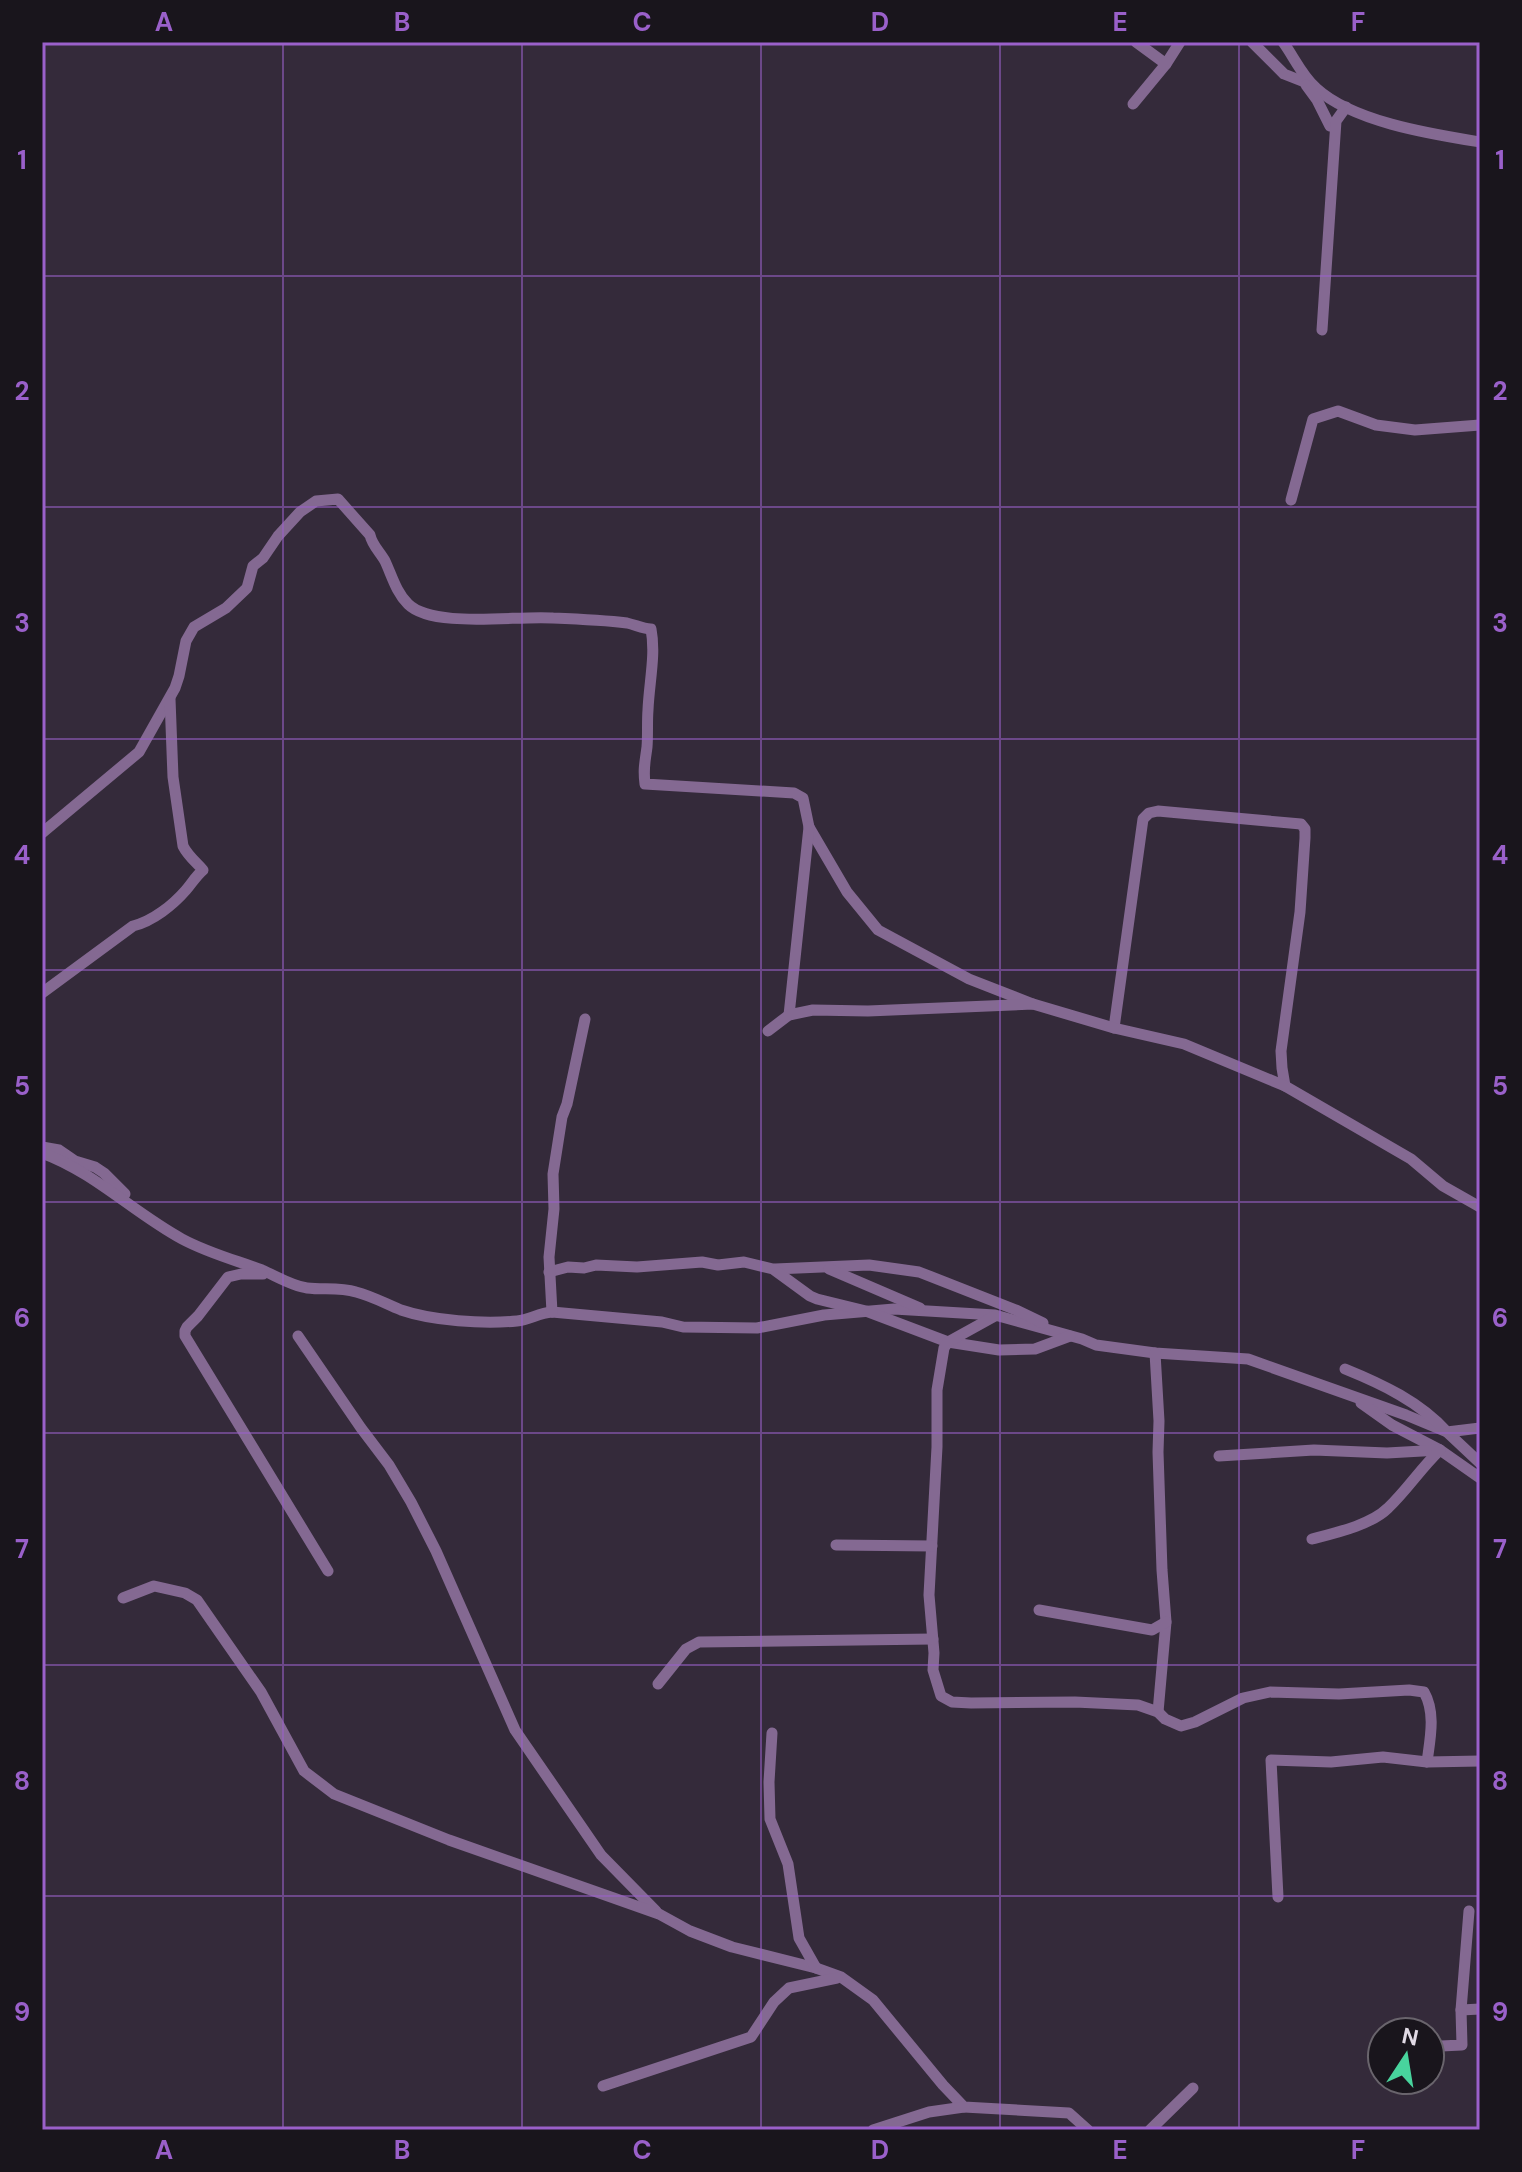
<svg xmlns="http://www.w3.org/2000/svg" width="1522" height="2172" viewBox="0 0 1522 2172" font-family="'DM Sans',sans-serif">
<rect width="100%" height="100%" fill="#342a3a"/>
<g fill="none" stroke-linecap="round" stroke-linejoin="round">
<g stroke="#846992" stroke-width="11">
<polyline points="1136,42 1166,64"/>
<polyline points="1252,42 1284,74 1312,85"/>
<path d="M1283,42C1294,57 1302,76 1316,88C1353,122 1431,134 1480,142"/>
<polyline points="1306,85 1317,100 1330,126"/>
<polyline points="1133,104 1166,64 1180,42"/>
<polyline points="1322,330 1336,121 1346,107"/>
<polyline points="1291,500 1313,419 1338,411 1376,425 1415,430 1480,425"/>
<path d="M42,833L139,752L175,688L179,676L186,641L194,627L226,608L247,588L253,566L263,558L278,536L300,512L316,501L338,499L370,535C372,545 380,552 385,561C392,576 396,592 408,604C433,629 518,615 553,618C578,619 603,620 627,623C636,625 643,629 651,629C656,655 649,683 648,710C647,722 648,735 647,747C645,763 643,768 645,784L794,793L803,798L809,827L847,892L878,930L969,979L1033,1004"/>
<path d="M42,993L133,926C153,921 173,905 186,890C192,883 196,876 203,870C196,862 188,856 183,846L173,777L170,699"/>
<polyline points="789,1015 809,827"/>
<polyline points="1114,1028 1143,819 1149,813 1158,811 1301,824 1305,829 1305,838 1300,912 1281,1051 1282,1068 1285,1086"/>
<polyline points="768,1031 789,1015 813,1010 868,1011 1033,1004 1114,1028 1184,1044 1285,1086 1411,1159 1443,1186 1480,1207"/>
<polyline points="42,1147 59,1150 75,1161 95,1167 104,1173 125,1194"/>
<path d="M42,1153C94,1172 134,1213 182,1239C208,1253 235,1260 262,1270C276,1276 292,1286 307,1288C323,1290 340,1287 356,1292C372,1296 386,1304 401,1310C433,1321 483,1324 517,1321C530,1320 538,1313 552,1312L662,1322L683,1327L757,1328L824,1315L894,1309L995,1315L1082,1339L1096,1345L1155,1353L1248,1359L1406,1415L1447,1432L1480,1463"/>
<polyline points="775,1269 869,1265 919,1272 1016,1310 1043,1323"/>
<polyline points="829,1269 920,1308"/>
<polyline points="549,1272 568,1267 584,1268 596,1265 637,1267 702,1262 718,1265 744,1262 773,1269 810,1296 817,1299 866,1311 948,1342 999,1350 1035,1349 1070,1336"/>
<polyline points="263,1274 241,1274 228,1277 198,1316 187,1327 185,1331 185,1336 328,1571"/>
<polyline points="552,1312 549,1257 554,1209 553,1174 562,1117 567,1104 585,1019"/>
<path d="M995,1316L948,1342L944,1348L937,1390V1447L929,1595L934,1653L933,1670L941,1696L952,1702L971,1703L1075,1702L1138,1705L1158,1712L1165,1719L1181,1726L1195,1722L1243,1698L1270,1692L1339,1694L1409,1690L1424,1692C1436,1713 1430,1739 1427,1762"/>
<polyline points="298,1336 361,1428 389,1465 411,1502 436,1551 515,1730 601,1855 656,1911"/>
<polyline points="1155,1353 1159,1421 1158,1452 1162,1570 1166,1622 1158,1712"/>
<path d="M1345,1369C1382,1384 1420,1402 1447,1432L1480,1428"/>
<polyline points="1361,1403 1392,1425 1440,1450 1480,1478"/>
<polyline points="1219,1456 1314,1450 1387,1453 1440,1450"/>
<path d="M1312,1539C1335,1533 1371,1525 1388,1508C1407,1490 1421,1468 1440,1450"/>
<polyline points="836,1545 932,1546"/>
<polyline points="123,1598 154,1586 185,1593 197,1600 261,1692 304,1771 334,1794 449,1840 659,1914 690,1931 732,1947 816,1968 841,1977 873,2000 943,2085 964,2107 1069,2113 1088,2130"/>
<polyline points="1039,1610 1152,1630 1166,1622"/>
<polyline points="658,1684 686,1649 699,1642 933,1639"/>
<polyline points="772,1733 769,1782 770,1819 788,1864 799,1938 816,1968"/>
<polyline points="1278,1897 1271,1760 1331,1762 1383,1757 1427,1762 1480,1761"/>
<polyline points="1461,2010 1480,2009"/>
<polyline points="1441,2046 1462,2045 1461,2010 1469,1911"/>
<polyline points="603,2086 751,2037 774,2002 789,1988 837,1978"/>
<polyline points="873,2130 929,2112 964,2107"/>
<polyline points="1150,2130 1193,2088"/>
</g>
</g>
<path fill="none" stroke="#9a60ca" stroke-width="2" stroke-opacity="0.55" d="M283,42V2130M522,42V2130M761,42V2130M1000,42V2130M1239,42V2130M42,276H1480M42,507H1480M42,739H1480M42,970H1480M42,1202H1480M42,1433H1480M42,1665H1480M42,1896H1480"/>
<rect width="1522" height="2172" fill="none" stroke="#19151c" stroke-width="88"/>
<g transform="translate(1406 2056) rotate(12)"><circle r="38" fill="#19151c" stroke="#69646c" stroke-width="2"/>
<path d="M0-6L14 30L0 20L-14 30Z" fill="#48d49d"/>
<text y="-12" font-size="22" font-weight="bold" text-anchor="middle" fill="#e1dae5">N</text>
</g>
<rect x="44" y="44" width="1434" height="2084" fill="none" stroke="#9a60ca" stroke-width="3"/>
<g font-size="26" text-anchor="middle" font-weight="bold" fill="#9a60ca">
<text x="164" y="31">A</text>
<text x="402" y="31">B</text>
<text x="642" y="31">C</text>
<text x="880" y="31">D</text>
<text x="1120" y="31">E</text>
<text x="1358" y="31">F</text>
<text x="22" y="169">1</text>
<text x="1500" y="169">1</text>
<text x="22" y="400">2</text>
<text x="1500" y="400">2</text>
<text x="22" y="632">3</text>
<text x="1500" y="632">3</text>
<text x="22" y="864">4</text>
<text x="1500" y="864">4</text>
<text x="22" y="1095">5</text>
<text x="1500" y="1095">5</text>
<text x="22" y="1327">6</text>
<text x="1500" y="1327">6</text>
<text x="22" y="1558">7</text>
<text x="1500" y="1558">7</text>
<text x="22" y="1790">8</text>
<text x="1500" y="1790">8</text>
<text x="22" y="2021">9</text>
<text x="1500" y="2021">9</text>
<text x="164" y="2159">A</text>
<text x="402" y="2159">B</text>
<text x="642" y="2159">C</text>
<text x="880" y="2159">D</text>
<text x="1120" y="2159">E</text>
<text x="1358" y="2159">F</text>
</g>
</svg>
